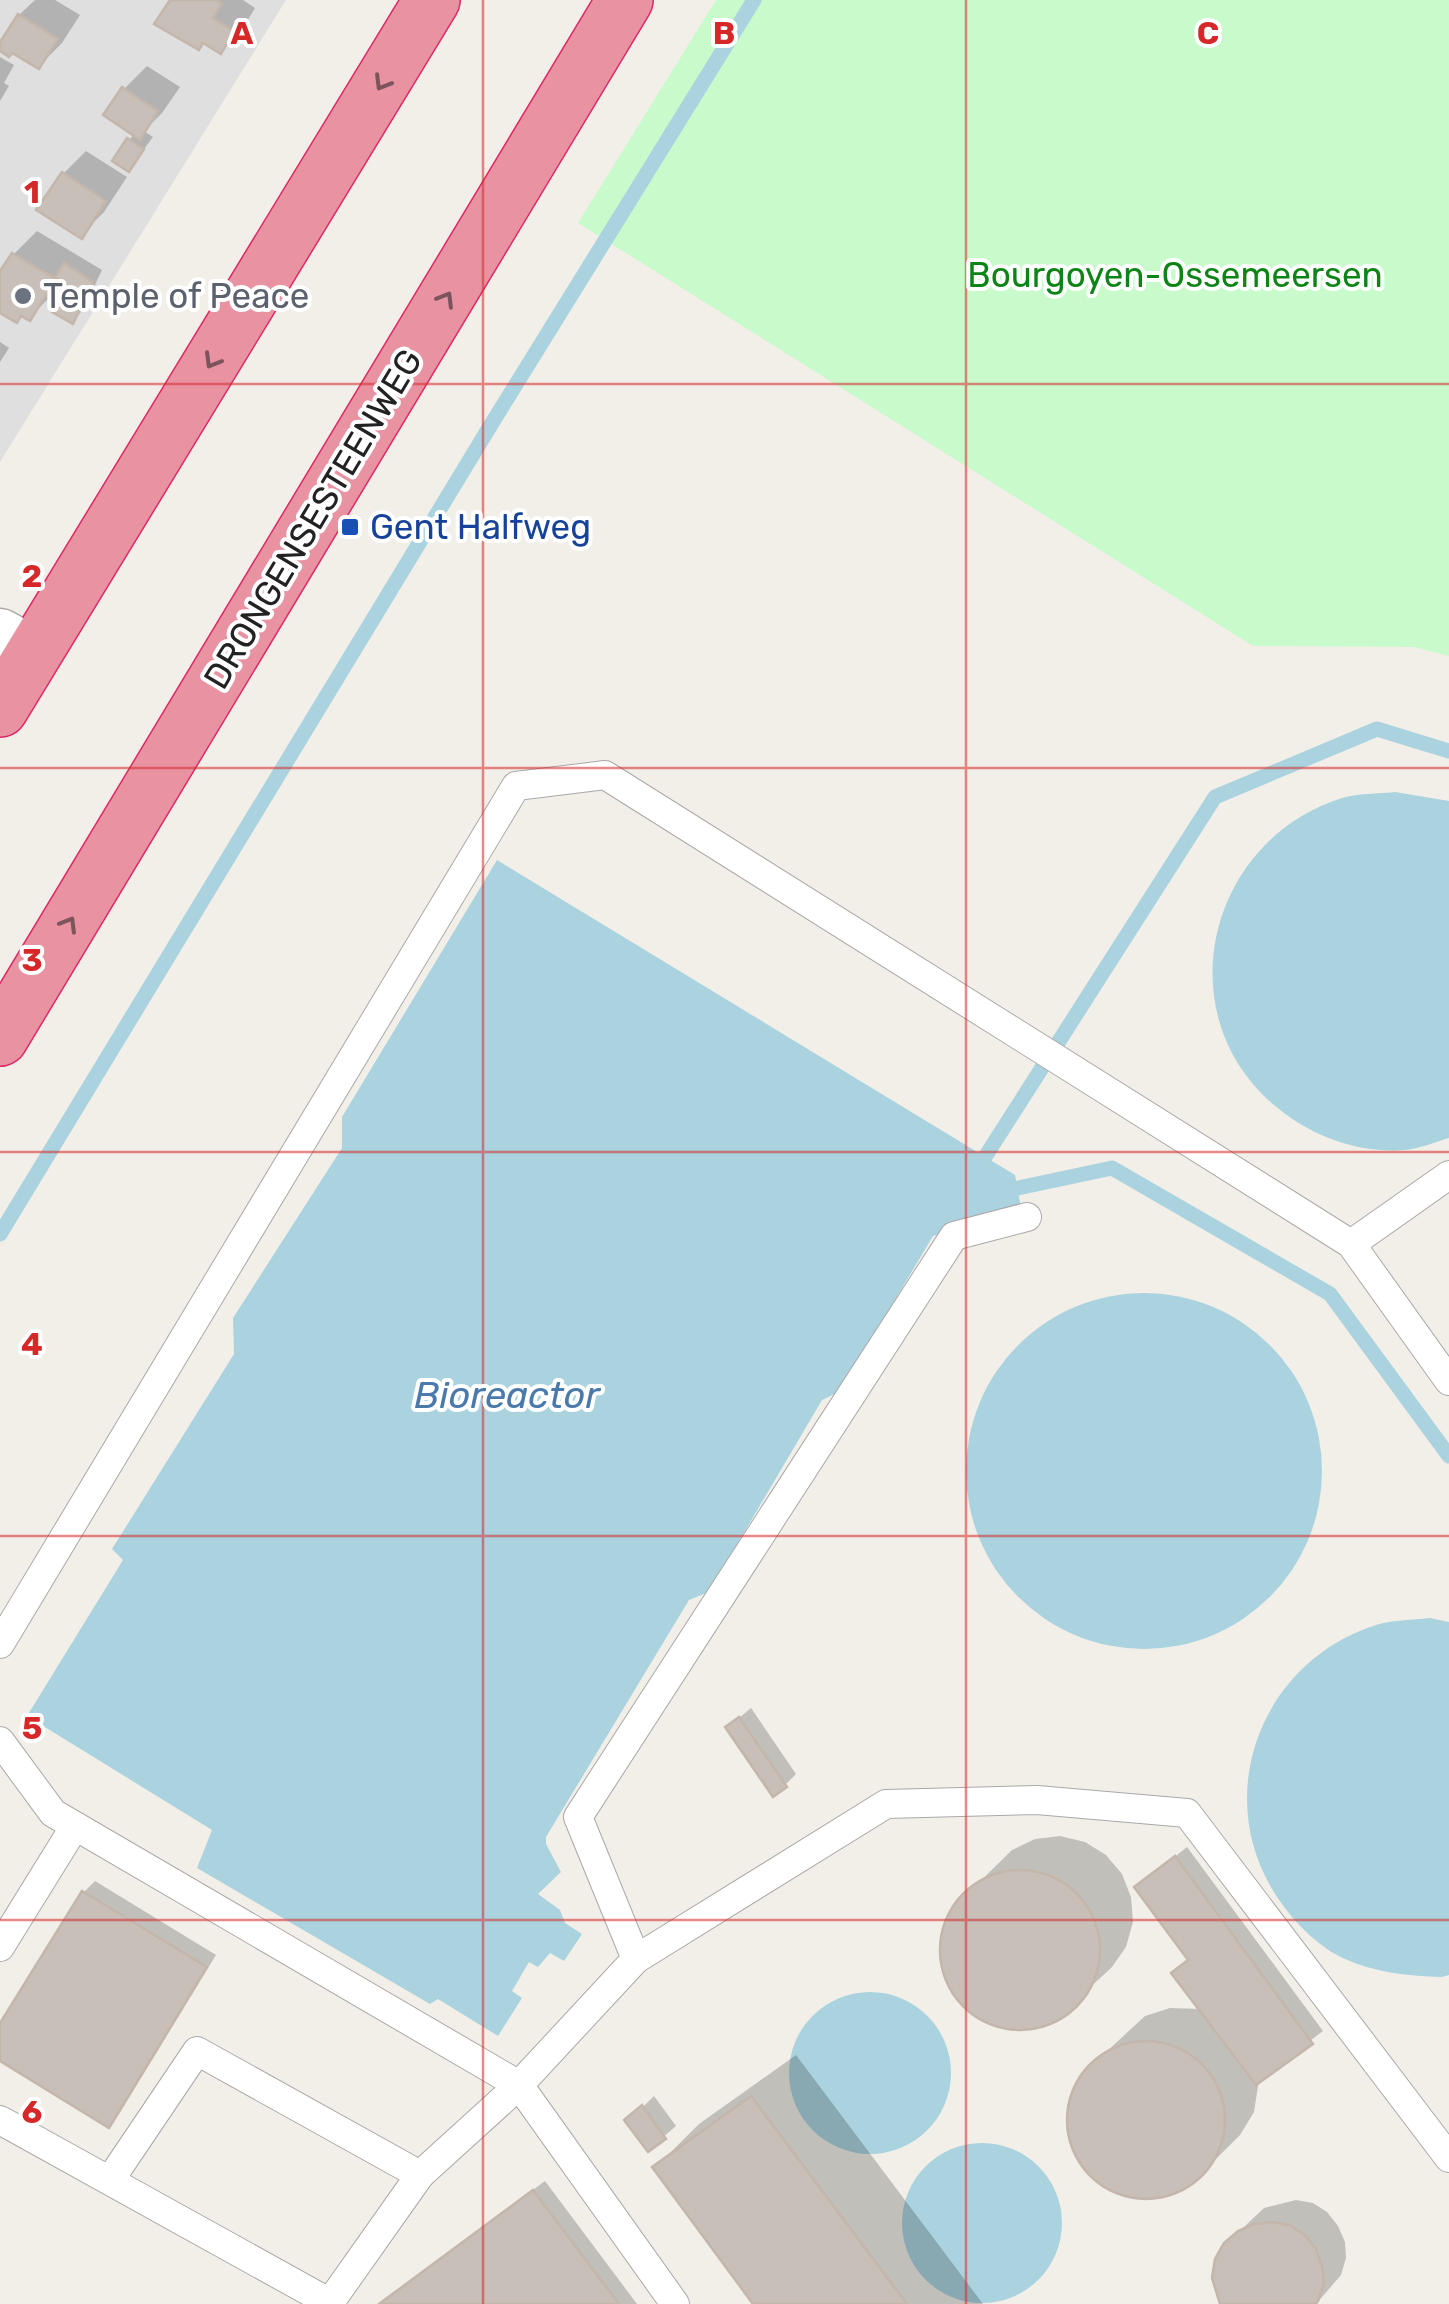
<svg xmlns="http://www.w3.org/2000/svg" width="1449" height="2304" viewBox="0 0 1449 2304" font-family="Rubik,sans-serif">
<rect width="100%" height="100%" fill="#f2efe9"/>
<polygon fill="#e0dfdf" points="0,0 286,0 0,462"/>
<polygon fill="#c8facc" points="716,0 1449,0 1449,656 1414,647 1253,646 578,223"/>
<g fill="#aad3df">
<path d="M1395,792L1449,801V1138C1435,1142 1419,1149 1405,1150C1360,1153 1319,1139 1284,1113C1164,1024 1203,842 1342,798C1358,793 1378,794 1395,792Z"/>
<polygon points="497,860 1015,1175 1021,1208 933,1236 841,1391 822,1400 709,1592 689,1600 546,1837 546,1844 561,1872 538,1894 560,1910 565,1923 582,1934 564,1961 550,1953 538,1967 529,1962 512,1991 522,1998 498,2036 438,1999 430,2004 197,1868 212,1830 27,1716 123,1560 112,1549 234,1354 233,1318 342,1148 342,1117"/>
<circle cx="1144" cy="1471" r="178"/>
<path d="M1430,1618L1449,1622V1975L1442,1977C1409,1976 1376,1973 1345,1959C1320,1948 1297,1925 1282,1904C1208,1803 1257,1663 1376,1625C1392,1620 1413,1620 1430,1618Z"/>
<circle cx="870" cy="2073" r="81"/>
<circle cx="982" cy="2223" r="80"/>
</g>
<g fill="#0003">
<polygon points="35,0 55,0 80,15 62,43 39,66 13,50 0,49 19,15"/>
<polygon points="173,0 243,0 255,8 243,28 220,51"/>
<polygon points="0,57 14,65 4,83 9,86 0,101"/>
<polygon points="147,66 180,87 162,113 144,131 153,137 129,169 129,140 135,133 124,89"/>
<polygon points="86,151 127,177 104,212 81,235 63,174"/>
<polygon points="37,231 102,270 83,310 72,321 72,284 63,279 52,295 29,318 0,310 0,276 14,254"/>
<polygon points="0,342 9,348 0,362"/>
<polygon points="751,1708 796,1774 785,1785 728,1727"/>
<polygon points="1060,1836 1085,1842 1106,1855 1122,1874 1131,1897 1133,1922 1126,1947 1112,1967 1057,2018 1033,2026 1007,2027 982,2018 962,2001 948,1979 942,1953 945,1927 957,1904 1012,1850 1035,1839"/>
<polygon points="1187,1847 1323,2031 1259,2080 1254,2112 1240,2135 1205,2170 1184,2188 1159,2196 1135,2196 1112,2189 1092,2175 1078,2156 1070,2133 1070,2109 1077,2086 1091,2066 1145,2016 1170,2008 1201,2009 1190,1959 1137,1887"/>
<polygon points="95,1881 216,1955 119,2114 108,2125 0,2058 0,2028 84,1892"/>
<polygon points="796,2055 983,2304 756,2304 656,2167 699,2124"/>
<polygon points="654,2096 676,2126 649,2149 636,2114"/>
<polygon points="545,2181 637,2304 382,2304 391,2295"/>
<polygon points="1296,2200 1313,2203 1327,2212 1338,2226 1345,2242 1346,2258 1341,2275 1316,2304 1223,2304 1226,2244 1264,2208"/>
</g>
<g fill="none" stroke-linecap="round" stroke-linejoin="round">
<g stroke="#aad3df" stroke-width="15">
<polyline points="985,1157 1215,797 1377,729 1449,751"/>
<polyline points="1018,1188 1112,1168 1330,1294 1449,1456"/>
<polyline points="0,1234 489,428 754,0"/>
</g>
</g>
<g fill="#c7bfb8" stroke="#c4b6ab" stroke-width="2.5">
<polygon points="170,0 216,0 222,4 213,18 234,31 221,54 203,43 199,50 154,24"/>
<polygon points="18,14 58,39 39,69 12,53 9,57 0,51 0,42"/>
<polygon points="122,87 158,111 140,140 103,115"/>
<polygon points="127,138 144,149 129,172 112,161"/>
<polygon points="62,172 106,201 82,239 36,210"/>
<polygon points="12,253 56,279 30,321 21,316 17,323 0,313 0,271"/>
<polygon points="64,263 93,282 73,324 52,312 68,285 55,277"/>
<polygon points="739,1717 787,1787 773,1797 725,1727"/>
<polygon points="1175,1856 1313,2044 1256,2085 1171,1973 1188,1960 1134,1887"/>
<circle cx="1020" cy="1950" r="80"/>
<polygon points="82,1891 207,1967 109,2128 0,2061 0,2023"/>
<circle cx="1146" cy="2120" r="79"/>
<polygon points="751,2096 907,2304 753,2304 652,2167"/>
<polygon points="642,2105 666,2139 648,2152 624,2120"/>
<polygon points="533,2190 619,2304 379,2304"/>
<polygon points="1272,2222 1289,2225 1305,2235 1316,2249 1322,2266 1324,2283 1318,2301 1316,2304 1220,2304 1212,2278 1215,2259 1224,2243 1238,2231 1254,2224"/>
</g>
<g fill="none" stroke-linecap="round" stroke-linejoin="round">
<defs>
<g id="lane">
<polyline points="1351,1244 1449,1175"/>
<polyline points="0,1644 516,786 605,775 1351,1244 1449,1381"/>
<polyline points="0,1741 53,1813 519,2085 675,2304"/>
<polyline points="0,1947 75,1826"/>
<polyline points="636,1959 886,1804 1037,1800 1187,1813 1449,2158"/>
<polyline points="0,2120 332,2304"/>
<polyline points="420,2175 519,2085 636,1959 578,1817 954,1236 1027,1217"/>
<polyline points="110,2180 197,2051 420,2175 331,2301"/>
</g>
<polyline id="street" points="0,635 34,654"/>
<g id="highway">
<polyline points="0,709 432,0"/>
<polyline points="0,1038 625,0"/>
</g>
</defs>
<use href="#lane" stroke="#a9a9a9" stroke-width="30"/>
<use href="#street" stroke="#a9a9a9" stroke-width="55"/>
<use href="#highway" stroke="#dc2a67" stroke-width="58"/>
<use href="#lane" stroke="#fff" stroke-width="28"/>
<use href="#street" stroke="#fff" stroke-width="52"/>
<use href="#highway" stroke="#e892a2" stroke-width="55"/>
</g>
<defs><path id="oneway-chevron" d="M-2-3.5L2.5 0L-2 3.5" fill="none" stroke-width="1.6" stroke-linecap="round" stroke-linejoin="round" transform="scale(2.5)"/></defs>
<g stroke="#7b545c">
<use href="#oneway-chevron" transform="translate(382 83) rotate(121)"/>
<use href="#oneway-chevron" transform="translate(446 299) rotate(-59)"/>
<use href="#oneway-chevron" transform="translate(212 361) rotate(121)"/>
<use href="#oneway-chevron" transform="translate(69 924) rotate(-59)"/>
</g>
<path fill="none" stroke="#d62828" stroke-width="2.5" stroke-opacity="0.55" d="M483,0V2304M966,0V2304M0,384H1449M0,768H1449M0,1152H1449M0,1536H1449M0,1920H1449"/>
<circle fill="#6b7280" stroke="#fff" stroke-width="4" cx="23" cy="296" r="10"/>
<rect fill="#1a4fb4" stroke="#fff" stroke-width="4" x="340" y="517" width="20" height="20" rx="5"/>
<g text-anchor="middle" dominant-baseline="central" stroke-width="8" stroke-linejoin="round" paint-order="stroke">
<g font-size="35" fill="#0c8416" stroke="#fff">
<text x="1175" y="275">Bourgoyen-Ossemeersen</text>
</g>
<g font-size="35" fill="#5b616d" stroke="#fff" text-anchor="start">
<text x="43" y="296">Temple of Peace</text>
</g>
<g font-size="35" fill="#222" stroke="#fff">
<text transform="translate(313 519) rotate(-59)">DRONGENSESTEENWEG</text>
</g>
<g font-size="35" fill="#164399" stroke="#fff" text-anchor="start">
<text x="370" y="527">Gent Halfweg</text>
</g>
<g font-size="38" font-style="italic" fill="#4a7aab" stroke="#fff">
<text x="507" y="1395">Bioreactor</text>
</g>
</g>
<g font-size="32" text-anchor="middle" font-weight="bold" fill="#d62828" stroke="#fff" stroke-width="8" stroke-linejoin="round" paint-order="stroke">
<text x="242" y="44">A</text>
<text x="724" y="44">B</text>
<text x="1208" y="44">C</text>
<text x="32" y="203">1</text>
<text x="32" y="587">2</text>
<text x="32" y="971">3</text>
<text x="32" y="1355">4</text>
<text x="32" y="1739">5</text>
<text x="32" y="2123">6</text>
</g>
</svg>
